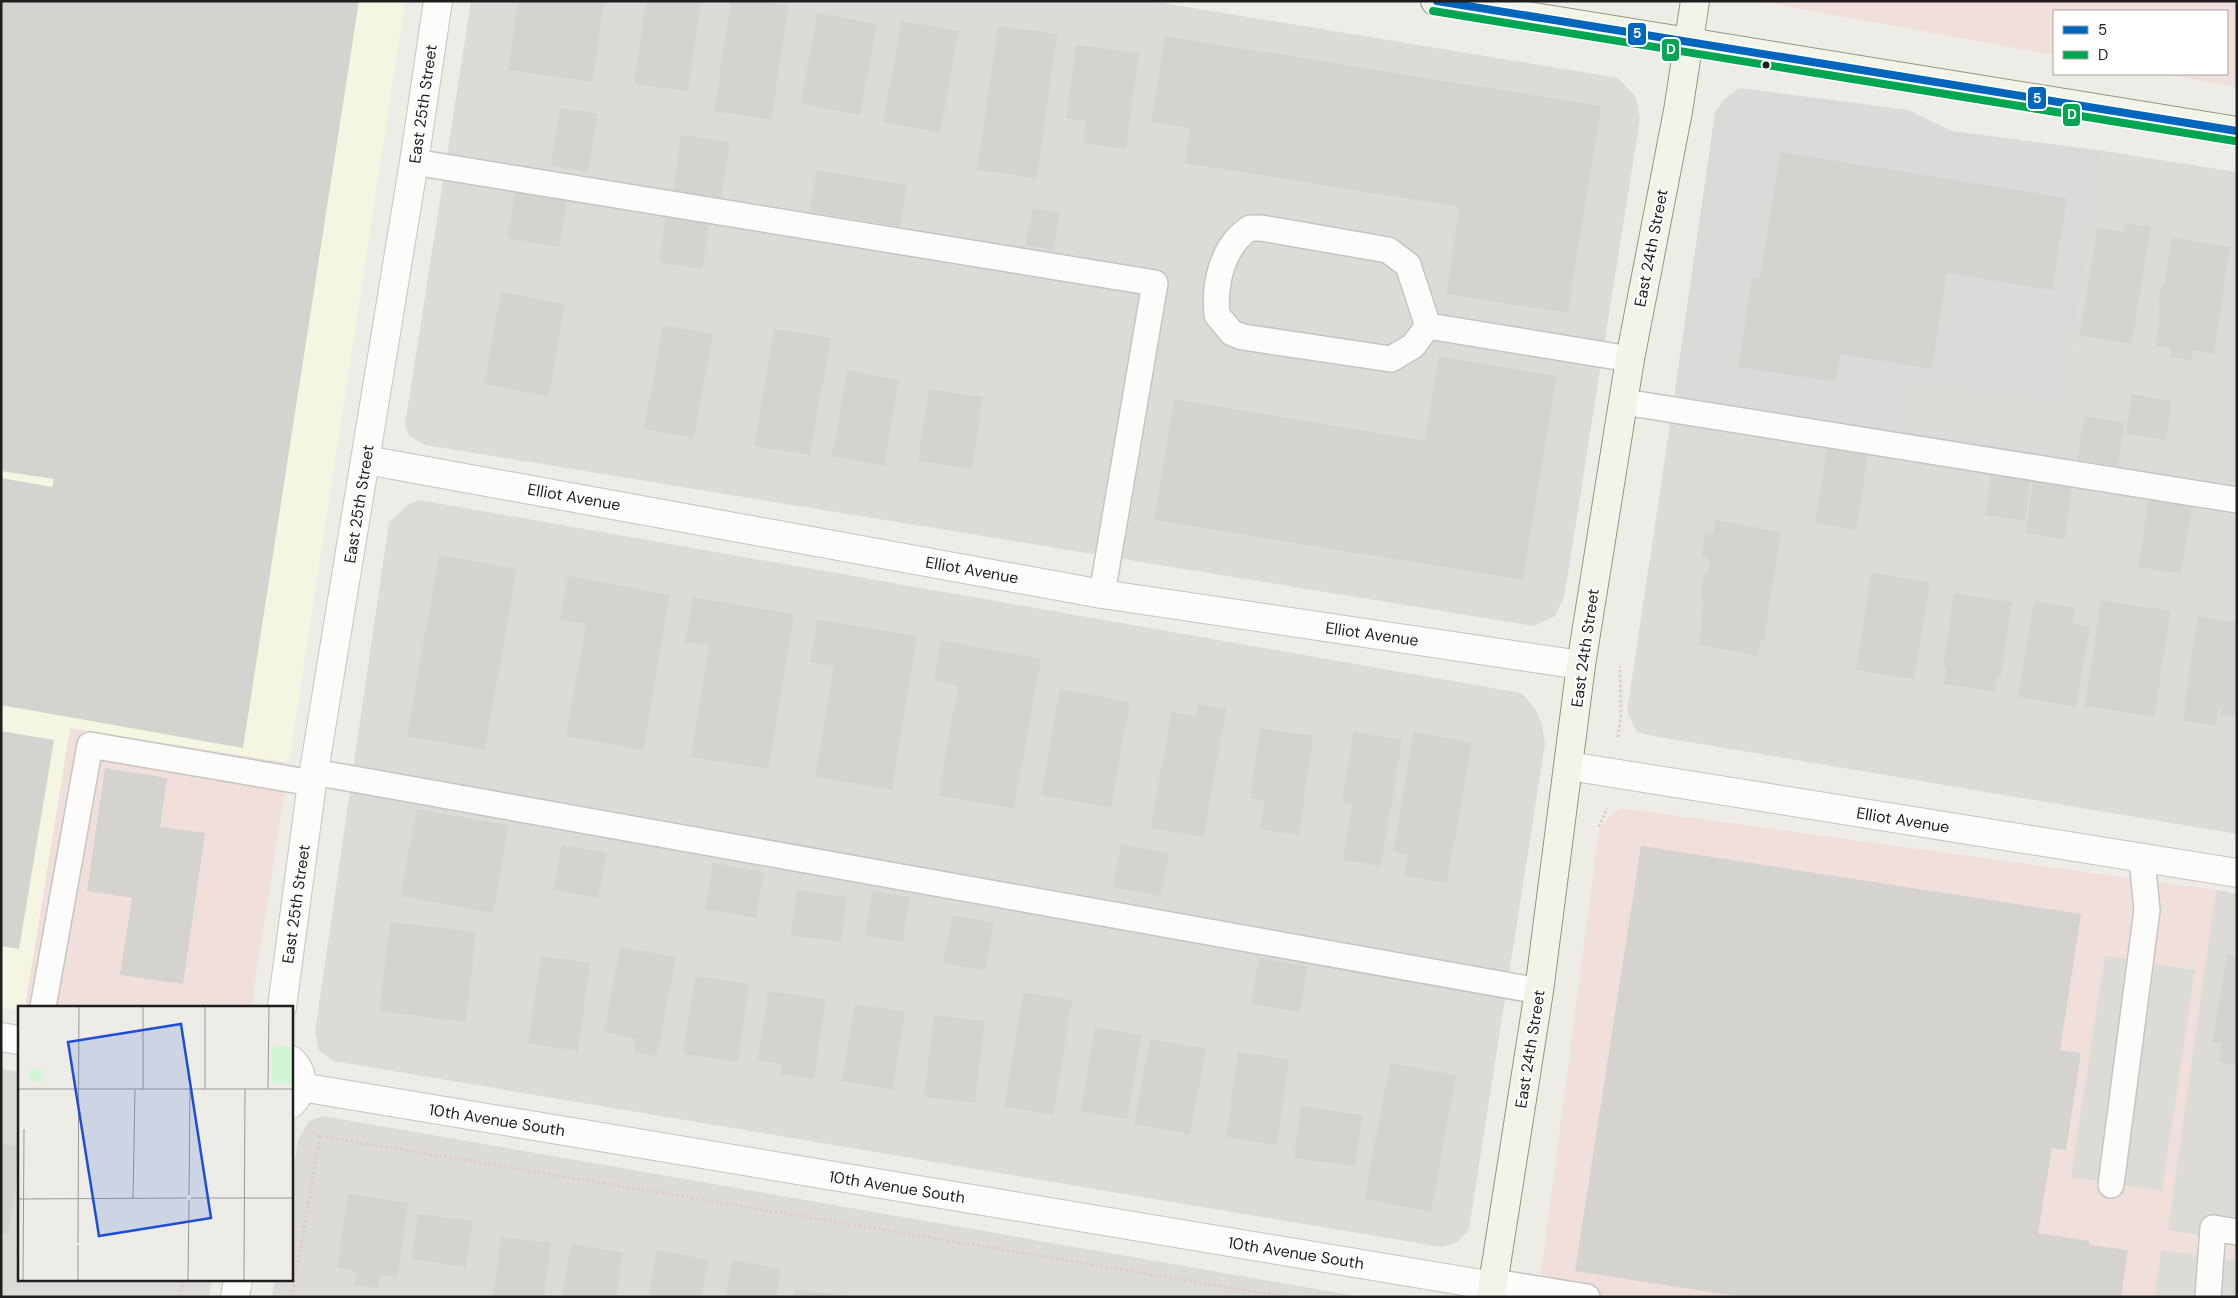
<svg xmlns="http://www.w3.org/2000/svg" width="2238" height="1298" viewBox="0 0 2238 1298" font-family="'DM Sans',sans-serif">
<rect width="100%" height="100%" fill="#edece6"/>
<g fill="#dcdbd8">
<polygon points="471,1 1151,1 1618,78 1636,97 1640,119 1564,598 1555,616 1534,626 425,445 409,436 405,425"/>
<polygon points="2104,151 2237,172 2237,834 1653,736 1637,732 1627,711 1672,411 2054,466"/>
<polygon points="419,500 1521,693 1534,707 1542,724 1545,744 1469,1229 1458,1242 1441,1247 333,1061 319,1050 315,1032 389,522 409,504"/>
<polygon points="2216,890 2237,894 2237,1242 2167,1230"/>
<polygon points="1,1069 19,1072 19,1279 212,1279 209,1297 1,1297"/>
<polygon points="323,1116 1362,1297 272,1297 275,1279 291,1279 291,1180 298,1140 309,1121"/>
</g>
<g fill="#f0dfda">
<polygon points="1758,1 2237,1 2237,87 2163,74 2227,74 2227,11 2054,11 2054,55"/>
<polygon points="70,728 289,763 251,1007 25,1007"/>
<polygon points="1620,808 2216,890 2168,1230 2237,1242 2237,1297 1538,1297 1599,830 1608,818"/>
</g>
<polygon fill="#f5f6e1" points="1,1 405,1 289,763 70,728 25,1007 19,1007 19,1011 1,1008"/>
<polygon fill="#dbdad8" points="1739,88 1908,110 1951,131 2104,151 2054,466 1672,411 1715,113 1723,100"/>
<g fill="#dbdbd8">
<polygon points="1913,378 2076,403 2067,455 1905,429"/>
<polygon points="2105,956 2195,970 2162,1191 2071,1177"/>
<polygon points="2161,1250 2237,1261 2237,1297 2155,1297"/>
</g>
<g fill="#d5d3cf">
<polygon points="1,1 359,1 243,748 1,705 1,478 52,487 54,479 1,471"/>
<polygon points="518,1 604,1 593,82 508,70"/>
<polygon points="646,1 701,1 688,91 634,84"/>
<polygon points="731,1 760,1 789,6 771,120 714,111"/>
<polygon points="817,13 877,24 860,115 801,104"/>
<polygon points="902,21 959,31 940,133 883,122"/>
<polygon points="998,26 1057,34 1037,178 977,170"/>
<polygon points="1165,36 1601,106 1568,313 1446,294 1460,207 1185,163 1190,128 1151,122"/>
<polygon points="1076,45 1139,53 1126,149 1083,143 1086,121 1066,118"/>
<polygon points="560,108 598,114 588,172 551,165"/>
<polygon points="681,135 730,142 721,198 673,191"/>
<polygon points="1780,152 2067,198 2052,290 1947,273 1932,369 1840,354 1836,382 1738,367 1752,277 1760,278"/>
<polygon points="817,170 907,185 900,227 810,211"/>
<polygon points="516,186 568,195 559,247 507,238"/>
<polygon points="1033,208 1060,213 1053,250 1025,245"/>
<polygon points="667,212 710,219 702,269 659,262"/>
<polygon points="2125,223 2151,227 2132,344 2080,336 2097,228 2124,232"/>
<polygon points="2172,238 2230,247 2214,354 2193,350 2191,360 2170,357 2171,349 2156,345 2160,308 2158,303 2160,288 2164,284"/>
<polygon points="501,292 565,304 549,396 484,384"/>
<polygon points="663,325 713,334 694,438 644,429"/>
<polygon points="774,329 831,338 810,455 754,446"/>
<polygon points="1439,356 1557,376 1523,580 1154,520 1174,399 1425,441"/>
<polygon points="847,370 899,380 884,466 832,456"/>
<polygon points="929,389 983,397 972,469 918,461"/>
<polygon points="2132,394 2172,401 2166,440 2125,434"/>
<polygon points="2084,416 2125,422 2118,466 2077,459"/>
<polygon points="1827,448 1868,455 1856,530 1815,523"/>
<polygon points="1992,472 2031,478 2025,521 1985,515"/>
<polygon points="2033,479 2072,485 2065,539 2025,533"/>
<polygon points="2149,497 2193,504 2181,574 2138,567"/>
<polygon points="1716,520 1781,532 1764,641 1760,641 1758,656 1699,645 1703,600 1700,593 1703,576 1709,571 1709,559 1701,557 1706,532 1713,534"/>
<polygon points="439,555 517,569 485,750 407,736"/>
<polygon points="1871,573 1930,582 1914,679 1856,670"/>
<polygon points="568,576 670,595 643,750 566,736 586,624 560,620"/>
<polygon points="1954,593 2012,602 2001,676 1998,676 1995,692 1944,684 1946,668 1943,667"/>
<polygon points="693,597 794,614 769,769 691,757 709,646 685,642"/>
<polygon points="2101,600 2171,611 2154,717 2085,706"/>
<polygon points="2034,601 2075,608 2073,624 2090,627 2076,707 2018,697"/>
<polygon points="2198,616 2237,623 2237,717 2220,715 2221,707 2219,707 2216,726 2183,721 2186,705 2184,705"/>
<polygon points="817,619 917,636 892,790 815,777 834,666 810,662"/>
<polygon points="941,640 1041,659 1014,809 938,795 958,686 934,681"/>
<polygon points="1060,689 1130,702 1111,808 1041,795"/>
<polygon points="1198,704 1226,709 1204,837 1151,828 1171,712 1196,716"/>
<polygon points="1260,728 1313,736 1299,835 1260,829 1264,800 1250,798"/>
<polygon points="1,731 54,740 19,949 1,946"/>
<polygon points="1354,732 1402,740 1381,866 1343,860 1352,804 1342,802"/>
<polygon points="1414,732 1472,743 1447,883 1404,876 1408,855 1393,852"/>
<polygon points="105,768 167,778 160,827 205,833 183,984 120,975 132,898 87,891"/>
<polygon points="416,809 509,825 493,913 401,896"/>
<polygon points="1121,844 1169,853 1161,896 1113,887"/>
<polygon points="562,845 607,853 598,898 553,890"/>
<polygon points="1641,846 2081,914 2060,1050 2081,1053 2066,1150 2052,1148 2038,1233 2089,1241 2089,1245 2128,1250 2121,1297 1742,1297 1575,1271"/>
<polygon points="713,863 764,872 756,918 705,909"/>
<polygon points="797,890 847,897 841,942 791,935"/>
<polygon points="872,891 910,897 903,942 865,936"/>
<polygon points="952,915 994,923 985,971 943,963"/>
<polygon points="390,922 476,932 466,1022 379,1011"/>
<polygon points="620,947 676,957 657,1056 634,1052 636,1039 604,1032"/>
<polygon points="2227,954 2237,956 2237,1065 2219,1062 2222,1043 2212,1042"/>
<polygon points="541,956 590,963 578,1051 528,1043"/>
<polygon points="1259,958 1308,966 1300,1012 1251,1004"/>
<polygon points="695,976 749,984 738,1062 683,1054"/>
<polygon points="768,991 826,999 814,1079 781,1074 782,1064 758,1060"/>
<polygon points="1023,992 1072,1000 1053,1115 1004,1106"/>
<polygon points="855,1004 905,1012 893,1090 842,1081"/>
<polygon points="934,1015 985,1021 975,1103 924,1097"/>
<polygon points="1095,1027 1142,1035 1127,1119 1080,1111"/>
<polygon points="1150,1039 1206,1049 1190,1134 1134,1124"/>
<polygon points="1238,1052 1289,1059 1277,1145 1226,1137"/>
<polygon points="1390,1063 1456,1075 1431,1212 1364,1199"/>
<polygon points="1301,1106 1363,1115 1355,1166 1294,1158"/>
<polygon points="1,1144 19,1146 19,1169 8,1234 1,1233"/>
<polygon points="348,1194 408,1203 398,1277 381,1275 378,1288 354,1285 356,1271 337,1268"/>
<polygon points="418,1214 473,1221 466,1267 411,1259"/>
<polygon points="501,1237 551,1243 544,1297 493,1297"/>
<polygon points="571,1244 623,1253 616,1297 562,1297"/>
<polygon points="657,1250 709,1260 701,1297 648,1297"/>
<polygon points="732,1260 781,1269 776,1297 725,1297"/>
<polygon points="795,1289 849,1296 849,1297 794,1297"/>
</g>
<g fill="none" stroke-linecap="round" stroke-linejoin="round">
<defs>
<g id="lane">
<polyline points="414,162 1155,283 1102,594"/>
<path d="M1250,228H1261L1388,250L1408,265L1428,326L1413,346L1391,359L1243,337L1232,333L1217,315C1214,284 1222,246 1250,228Z"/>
<polyline points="1428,326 1630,359"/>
<polyline points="1624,402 2237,500"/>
<polyline points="314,772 1539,991"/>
<polyline points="43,1007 90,745 312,783"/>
<polyline points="2111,1185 2147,910 2142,859"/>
<polyline points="1493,1282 1587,1297"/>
<polyline points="2208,1297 2213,1228 2237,1232"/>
</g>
<g id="street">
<polyline points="366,460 1102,594 1581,665"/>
<polyline points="1569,766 2237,873"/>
<polyline points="282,1007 312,783 414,162 438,1"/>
<polyline points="1,1037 19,1040"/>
<path d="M291,1060C305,1073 304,1091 291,1104"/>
<polyline points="301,1087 1493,1286"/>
<polyline points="235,1297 238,1279"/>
</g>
<g id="secondary">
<polyline points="1435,1 2237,131"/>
<polyline points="1491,1297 1539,991 1581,665 1630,359 1678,111 1695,1"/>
</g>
</defs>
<use href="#lane" stroke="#c5c5c2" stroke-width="28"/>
<use href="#street" stroke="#c5c5c2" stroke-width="30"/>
<use href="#secondary" stroke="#93977e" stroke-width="30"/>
<g stroke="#dbcdc9" stroke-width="3" stroke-dasharray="2.5 2.5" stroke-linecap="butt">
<polyline points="1618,737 1621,714 1620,666"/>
<polyline points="1599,827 1607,808"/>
<polyline points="312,1132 320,1136 1287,1297"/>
<polyline points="180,1297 183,1279"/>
<polyline points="292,1297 320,1136"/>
</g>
<use href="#lane" stroke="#fcfcfb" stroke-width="25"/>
<use href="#street" stroke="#fcfcfb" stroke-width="28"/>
<use href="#secondary" stroke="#f2f4e9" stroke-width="28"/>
<defs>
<polyline id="bus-1" points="1437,1 2237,131"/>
<polyline id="bus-2" points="1433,11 2235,141"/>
</defs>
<use href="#bus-1" stroke="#fff" stroke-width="11"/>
<use href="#bus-2" stroke="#fff" stroke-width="11"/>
<use href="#bus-1" stroke="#0065bd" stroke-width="8"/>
<use href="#bus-2" stroke="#00a651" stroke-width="8"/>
</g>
<circle fill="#1e1e1e" stroke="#fff" stroke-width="2" cx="1766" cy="65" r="4.5"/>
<g text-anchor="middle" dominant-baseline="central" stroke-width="4" stroke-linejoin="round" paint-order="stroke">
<g font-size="16" fill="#1e1e1e" stroke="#fff">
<text transform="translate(423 104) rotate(-82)">East 25th Street</text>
<text transform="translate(1651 248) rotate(-79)">East 24th Street</text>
<text transform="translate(574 497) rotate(10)">Elliot Avenue</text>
<text transform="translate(359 504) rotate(-81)">East 25th Street</text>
<text transform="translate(972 570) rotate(10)">Elliot Avenue</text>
<text transform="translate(1372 634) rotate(8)">Elliot Avenue</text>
<text transform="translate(1585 648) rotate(-82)">East 24th Street</text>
<text transform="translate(1903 820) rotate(9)">Elliot Avenue</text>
<text transform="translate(296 904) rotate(-82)">East 25th Street</text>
<text transform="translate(1530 1049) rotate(-81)">East 24th Street</text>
<text transform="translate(497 1120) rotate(9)">10th Avenue South</text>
<text transform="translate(897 1187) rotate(9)">10th Avenue South</text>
<text transform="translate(1296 1253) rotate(9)">10th Avenue South</text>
</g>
</g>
<g transform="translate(18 1006)">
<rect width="275" height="275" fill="#edece6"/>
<path d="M254,40L275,41V79L254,77ZM11,63H25L27,75H11Z" fill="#d3f5d6"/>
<path fill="none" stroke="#9a9a96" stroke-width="1" d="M125,0V83M0,83H275M187,83V0M250,83L251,0M171,189L172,83M115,192L117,84M173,192H275M0,193L168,192M60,237L61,0M5,275L6,123M60,275V239M170,275L171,194M226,275L227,83"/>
<path fill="#1d4ed8" fill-opacity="0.15" stroke="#1d4ed8" stroke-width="2.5" d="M163,18L193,212L81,230L50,36Z"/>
<rect width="275" height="275" fill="none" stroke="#1e1e1e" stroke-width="2.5"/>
</g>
<g stroke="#fff" stroke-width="2">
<rect x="1627" y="22" width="20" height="24" rx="5" fill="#0065bd"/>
<rect x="1661" y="38" width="19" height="24" rx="5" fill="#00a651"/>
<rect x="2027" y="86" width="20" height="24" rx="5" fill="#0065bd"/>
<rect x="2062" y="103" width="19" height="24" rx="5" fill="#00a651"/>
</g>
<g font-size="14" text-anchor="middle" font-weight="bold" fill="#fff">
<text x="1637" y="38">5</text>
<text x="1671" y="54">D</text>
<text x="2037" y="103">5</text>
<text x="2072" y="119">D</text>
</g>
<rect width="2238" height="1298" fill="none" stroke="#1e1e1e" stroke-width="5"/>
<rect x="2053" y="10" width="175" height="65" fill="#ffffff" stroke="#a5a5a5"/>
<rect x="2063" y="26" width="25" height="8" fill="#0065bd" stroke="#a5a5a5"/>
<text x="2098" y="35" font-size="15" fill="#1e1e1e">5</text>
<rect x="2063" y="51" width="25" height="8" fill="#00a651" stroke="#a5a5a5"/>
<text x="2098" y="60" font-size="15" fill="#1e1e1e">D</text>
</svg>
